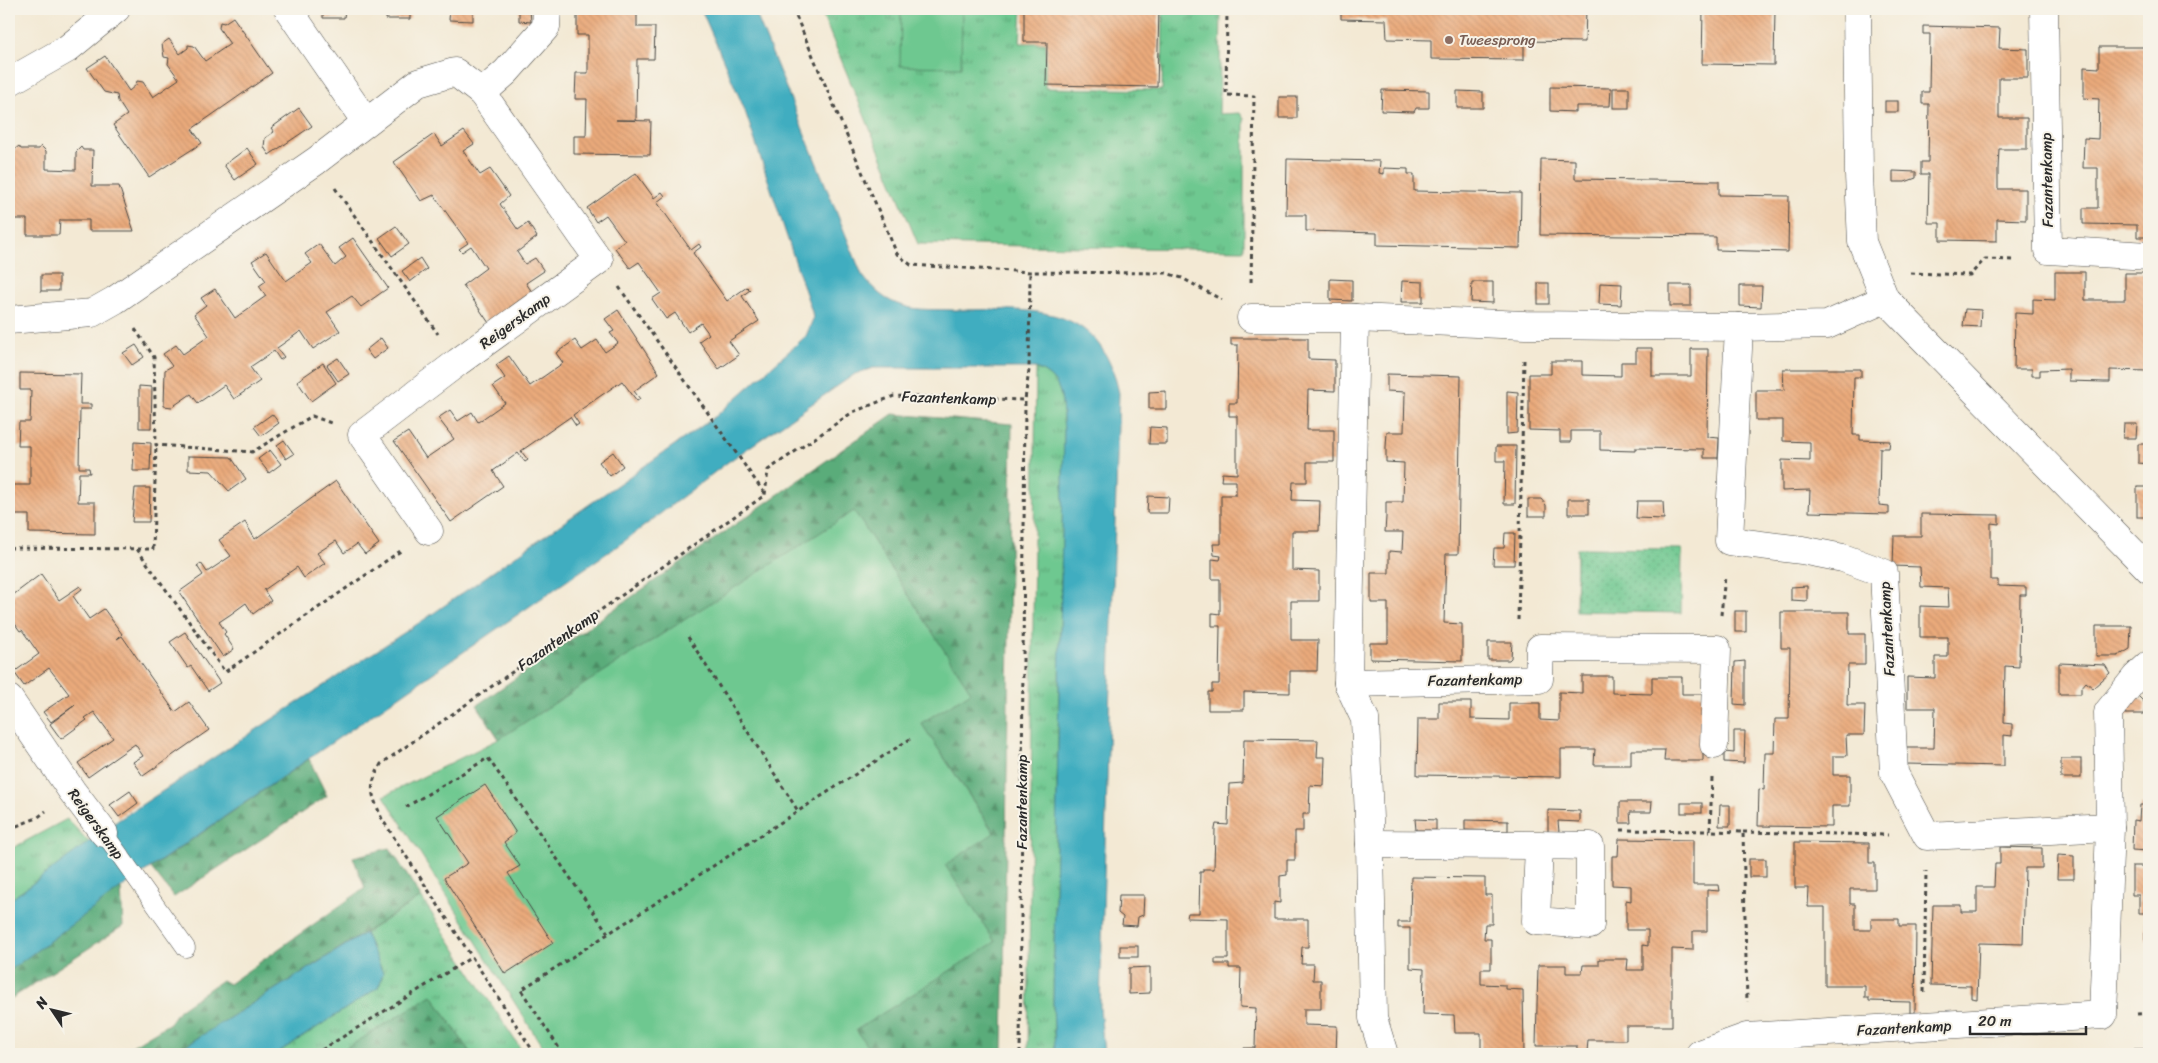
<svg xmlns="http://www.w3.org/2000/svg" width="2158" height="1063" viewBox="0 0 2158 1063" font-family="Sriracha,sans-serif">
<defs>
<pattern id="grass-tufts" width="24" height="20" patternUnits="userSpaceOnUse" patternTransform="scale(1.25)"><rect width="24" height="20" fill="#6ec890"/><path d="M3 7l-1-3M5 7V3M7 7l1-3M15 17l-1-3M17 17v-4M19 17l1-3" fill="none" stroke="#5ba376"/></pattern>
<pattern id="forest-firs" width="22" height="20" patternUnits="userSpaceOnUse" patternTransform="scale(1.25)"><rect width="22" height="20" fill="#5aac7a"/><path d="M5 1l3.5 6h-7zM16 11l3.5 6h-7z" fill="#4b8c64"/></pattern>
<pattern id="park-dots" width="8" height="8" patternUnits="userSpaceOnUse" patternTransform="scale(1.25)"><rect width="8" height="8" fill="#6ec890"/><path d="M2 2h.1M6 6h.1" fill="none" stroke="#5ba376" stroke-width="1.8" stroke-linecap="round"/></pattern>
<pattern id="building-back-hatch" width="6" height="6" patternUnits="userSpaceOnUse" patternTransform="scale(1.25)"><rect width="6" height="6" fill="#eaaa7b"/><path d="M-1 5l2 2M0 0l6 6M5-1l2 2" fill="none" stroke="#c9926a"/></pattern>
</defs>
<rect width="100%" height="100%" fill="#f7f3e8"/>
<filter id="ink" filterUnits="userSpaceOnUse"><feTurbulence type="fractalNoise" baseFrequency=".02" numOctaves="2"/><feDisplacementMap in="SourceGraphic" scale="10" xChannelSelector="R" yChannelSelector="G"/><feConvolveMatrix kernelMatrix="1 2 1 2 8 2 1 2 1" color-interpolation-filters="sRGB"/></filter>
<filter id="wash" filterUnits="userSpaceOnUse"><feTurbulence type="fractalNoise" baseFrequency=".0096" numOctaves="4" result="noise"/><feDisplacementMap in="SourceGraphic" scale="20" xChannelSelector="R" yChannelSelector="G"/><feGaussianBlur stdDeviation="1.12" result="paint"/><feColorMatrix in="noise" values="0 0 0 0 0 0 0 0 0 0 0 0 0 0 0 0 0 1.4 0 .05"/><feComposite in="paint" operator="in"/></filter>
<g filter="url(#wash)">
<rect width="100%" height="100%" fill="#f3e9d4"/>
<g fill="url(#grass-tufts)" stroke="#4c7a5e">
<polygon points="820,9 1022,9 1020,43 1046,43 1045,88 1162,90 1163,9 1221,9 1219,114 1240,113 1244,119 1244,250 918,244"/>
<path d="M1036,368C1066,381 1061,401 1064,430L1053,1003L1055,1054H1028Z"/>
<polygon points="67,819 89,842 9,901 9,850"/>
<polygon points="421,897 524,1054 471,1054 432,996 337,1054 276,1054 379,987 383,973 365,933"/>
</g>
<g fill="url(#forest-firs)" stroke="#426c52">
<polygon points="893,414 1012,424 1003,1054 872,1054 856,1030 995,942 945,865 994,832 921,723 971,692 854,511 499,739 477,705"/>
<polygon points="309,759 327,796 174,897 151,868"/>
<polygon points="390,848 421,897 172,1054 119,1054 170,1023 179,1010 222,980 229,984 365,888 353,857"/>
<polygon points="121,888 123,926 9,1000 9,971"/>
<polygon points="432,995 471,1054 337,1054"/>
</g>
<polygon fill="url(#park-dots)" stroke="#4c7a5e" points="1577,548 1682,549 1681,613 1576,611"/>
<g fill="#6ec890" stroke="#4c7a5e">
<polygon points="901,9 962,9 961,67 900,66"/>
<polygon points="854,511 971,692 921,723 994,833 945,865 995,942 856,1030 872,1054 547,1054 384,796 499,739"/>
</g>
<g fill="#41adc0" stroke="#366c76">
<path d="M701,9H754L862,275C874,290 885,301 904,306C919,311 937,309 953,310C1029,310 1100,299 1119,393L1100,1007L1104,1054H1055L1053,1003L1064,430C1061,401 1066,381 1036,368H873L855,374L728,462L626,540L121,888L9,971V901L117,821L428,617L716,416L806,336L813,319L812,312L744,108Z"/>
<polygon points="365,933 383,973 379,987 276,1054 172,1054"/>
</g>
<g id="blocks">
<g fill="url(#building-back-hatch)">
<polygon points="323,9 345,9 344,18 323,18"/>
<polygon points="387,9 410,9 410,19 386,19"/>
<polygon points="450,9 473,9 473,21 449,20"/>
<polygon points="519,9 530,9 531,22 519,21"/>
<polygon points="577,9 637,9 637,27 655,27 654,59 637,59 636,120 616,120 651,121 650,155 574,154 574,136 586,136 587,99 575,99 576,73 588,73 588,35 577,35"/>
<polygon points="1024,9 1159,9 1157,87 1046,85 1047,42 1024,42"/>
<polygon points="1341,9 1586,9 1585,42 1524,41 1524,60 1431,59 1431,40 1387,39 1386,20 1341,19"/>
<polygon points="1703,9 1775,9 1774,65 1702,64"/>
<polygon points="233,17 272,73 192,129 202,143 149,177 113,125 127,115 118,101 117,95 104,92 87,68 105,56 129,91 136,85 137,81 143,82 153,97 179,79 168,64 169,58 164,57 162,44 169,39 180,54 188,48 188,45 194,46 205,61 230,44 219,28 220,22 224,23"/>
<polygon points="1923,26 2000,28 1999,48 2028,49 2028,78 1999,78 1999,118 2027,118 2027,149 1999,149 1998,169 1998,189 2026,189 2026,220 1997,219 1997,241 1940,240 1940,223 1928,223 1929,174 1921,174 1921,162 1928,162 1929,104 1922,104 1922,92 1929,92 1930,34 1923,34"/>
<polygon points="2099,47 2149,47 2149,237 2137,237 2137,225 2083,224 2083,208 2098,208 2098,168 2083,168 2084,138 2098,139 2099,99 2084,98 2084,67 2099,68"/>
<polygon points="1550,87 1611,88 1610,106 1576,106 1576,112 1550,111"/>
<rect x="1613" y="88" width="16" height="20"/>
<polygon points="1382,90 1429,91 1429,108 1416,108 1414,112 1381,111"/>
<polygon points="1457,91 1483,92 1483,108 1457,108"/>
<rect x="1279" y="97" width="18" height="21"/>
<rect x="1885" y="101" width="13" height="11"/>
<polygon points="299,108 312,126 269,155 264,147 265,138 274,132 271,128"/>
<polygon points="464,131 474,144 463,151 480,175 490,169 500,183 509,196 500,204 518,230 528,223 537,237 517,252 525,264 535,258 544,271 526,283 534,295 491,326 463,285 486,268 471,246 462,252 459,249 468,243 434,195 421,201 394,162 434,134 442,146"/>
<polygon points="19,146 21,149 39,149 41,146 46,151 46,169 76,170 76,152 81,147 83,150 93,150 92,186 119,186 134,231 89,231 89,220 60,220 59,235 27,235 27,219 9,219 9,169 14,169 14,150"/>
<polygon points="247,148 258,164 235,180 224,165"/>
<polygon points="1287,159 1380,161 1379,173 1384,174 1384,168 1408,169 1408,174 1414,174 1414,191 1521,193 1520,248 1377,245 1377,233 1306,231 1306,215 1286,215"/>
<polygon points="1541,159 1575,160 1575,179 1719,181 1719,195 1789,196 1788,252 1716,250 1716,237 1540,235"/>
<polygon points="1893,171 1916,172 1916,178 1905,182 1893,182"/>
<polygon points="636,173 654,198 662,192 665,196 657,202 691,250 699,244 701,247 693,253 727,301 747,287 750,290 742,296 759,321 729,341 739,355 719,369 699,341 709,334 701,323 688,332 675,313 666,319 652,299 661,293 639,262 630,268 615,248 625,241 606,215 596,222 587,208"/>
<polygon points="396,226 409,244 392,256 379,238"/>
<polygon points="353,238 388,288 361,307 352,296 327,312 340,331 313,349 301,331 277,348 284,357 280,360 274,351 250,367 260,381 234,399 224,385 198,403 191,394 172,407 164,406 165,370 172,366 163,354 176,345 183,354 209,336 194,314 206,305 201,298 215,289 235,318 266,296 259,286 266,281 252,261 266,252 286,281 312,263 305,254 319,244 335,266 346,257 339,248"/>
<polygon points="420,258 427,269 410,282 402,271"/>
<polygon points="2055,272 2085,272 2085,300 2125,300 2125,273 2149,273 2149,371 2110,370 2110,382 2104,382 2069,381 2069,369 2040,370 2040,376 2032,376 2032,369 2014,369 2015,313 2033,314 2033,299 2055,300"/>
<rect x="41" y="275" width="18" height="16"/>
<polygon points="1330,279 1352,280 1352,301 1330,300"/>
<polygon points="1402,281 1423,282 1423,302 1401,302"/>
<polygon points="1472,282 1493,282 1493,303 1471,302"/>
<rect x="1538" y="283" width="11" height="21"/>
<polygon points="1600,283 1622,284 1621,305 1599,304"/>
<rect x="1670" y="285" width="21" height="21"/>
<polygon points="1740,286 1762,286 1761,307 1740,306"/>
<polygon points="1965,309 1981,310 1980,327 1963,326"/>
<polygon points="618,310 659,373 634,391 640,399 637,401 622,381 573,415 579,424 576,426 570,417 521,451 528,460 525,462 518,453 493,471 503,486 451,522 394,441 408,432 426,458 454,439 438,418 450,410 458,421 472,412 478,422 505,403 493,386 505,378 496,365 509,356 530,386 563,363 556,353 575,340 582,350 597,340 605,352 618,343 610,333 614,331 605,319"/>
<polygon points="381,338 388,348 373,359 366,350"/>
<polygon points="1231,338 1308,338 1308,359 1335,360 1335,391 1308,390 1307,430 1334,430 1334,462 1307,462 1307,482 1293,482 1292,500 1320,501 1319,531 1292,531 1292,570 1319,571 1319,601 1291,601 1291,640 1318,640 1317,671 1290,671 1290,693 1244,692 1244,710 1208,710 1208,692 1212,692 1212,684 1219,684 1220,626 1212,626 1212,613 1220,614 1220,579 1212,579 1212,559 1220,560 1221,556 1214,555 1213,544 1221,544 1221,495 1236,495 1236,481 1221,481 1222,473 1237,474 1237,416 1229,416 1229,403 1237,403 1238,345 1231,345"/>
<polygon points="136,345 144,357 132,365 123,353"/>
<polygon points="1636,348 1652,348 1652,376 1691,376 1691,349 1708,349 1707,437 1719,438 1718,458 1704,458 1704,449 1635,448 1635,451 1600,450 1600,431 1571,431 1571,442 1560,442 1560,431 1529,430 1529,374 1551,374 1551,361 1582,361 1582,375 1621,376 1621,362 1636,362"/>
<polygon points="338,358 349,374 338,381 327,365"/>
<polygon points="323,363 336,383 311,401 297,381"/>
<polygon points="1783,369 1861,369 1861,377 1854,377 1853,435 1860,435 1860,440 1890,441 1889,448 1880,448 1879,505 1889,506 1889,514 1809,512 1810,490 1782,491 1782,460 1810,461 1810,442 1783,441 1783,420 1756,420 1756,390 1784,390"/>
<polygon points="20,373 81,374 80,404 91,404 91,409 80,409 79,468 89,468 90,473 79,473 78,502 95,502 95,534 29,533 29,515 9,515 9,485 30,485 30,446 18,446 19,422 30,422 31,390 20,390"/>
<polygon points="1387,374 1461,376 1458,554 1446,554 1444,623 1462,624 1462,661 1370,659 1370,643 1388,643 1388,603 1371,603 1371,573 1389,573 1389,551 1402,552 1403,532 1385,532 1386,517 1386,502 1403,502 1404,463 1386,462 1386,447 1387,432 1404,432 1405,392 1387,391"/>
<polygon points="139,386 152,387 151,428 139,428"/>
<polygon points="1166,391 1166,409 1149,409 1149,392"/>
<polygon points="1507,391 1518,392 1517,433 1507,434"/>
<polygon points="272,414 279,423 261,436 254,427"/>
<polygon points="2124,424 2137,424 2136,438 2123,438"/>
<polygon points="1150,427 1167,428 1167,444 1149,444"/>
<polygon points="284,440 294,454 286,459 277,445"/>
<polygon points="134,442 151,443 150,471 133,471"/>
<polygon points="2138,444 2149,444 2149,464 2138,463"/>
<polygon points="1496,446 1516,446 1515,504 1504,504 1505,461 1496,461"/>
<polygon points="270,450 281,464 269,473 258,459"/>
<polygon points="613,452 623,466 610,476 599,462"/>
<polygon points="188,456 231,457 246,479 229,491 211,471 188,470"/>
<polygon points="336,481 379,544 365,554 357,544 344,553 336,541 317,553 325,563 304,578 297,567 264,590 271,601 265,605 253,614 246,603 231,614 219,622 226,632 224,634 234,649 223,657 179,592 203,575 197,566 201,563 207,572 231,556 219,540 245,522 255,539"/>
<rect x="2137" y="487" width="12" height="30"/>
<polygon points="135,488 150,488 149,522 132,522"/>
<polygon points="1148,496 1169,497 1168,513 1147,513"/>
<polygon points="1528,499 1541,499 1546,505 1546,516 1528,516"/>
<rect x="1568" y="499" width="21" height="15"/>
<polygon points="1637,501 1663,501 1664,519 1636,518"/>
<polygon points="1921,514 1999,515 1999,524 1991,523 1991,580 1998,580 1998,586 2026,587 2026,595 2020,595 2019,667 2005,666 2004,723 2012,724 2012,736 2004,735 2004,766 1906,764 1906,748 1934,748 1935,708 1907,708 1907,677 1935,678 1935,657 1948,657 1948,637 1920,637 1920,606 1949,607 1948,588 1921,587 1920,567 1893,566 1894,536 1921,536"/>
<polygon points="1505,533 1515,533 1514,565 1493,565 1494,548 1504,548"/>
<polygon points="41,574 59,600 80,586 82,589 73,596 89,619 104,609 122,634 117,639 122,636 175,712 189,702 209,730 143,776 133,762 143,756 135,744 88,777 78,763 113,738 94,712 85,718 87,720 61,739 50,724 75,705 51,722 43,712 69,694 49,668 24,686 14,672 39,654 22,630 20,631 10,617 9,618 9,598"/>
<polygon points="1807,586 1807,601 1791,600 1791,587"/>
<rect x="1735" y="611" width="11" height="21"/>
<polygon points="1781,612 1849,612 1849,634 1865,634 1865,665 1848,665 1847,705 1865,705 1864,735 1846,735 1847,756 1833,756 1833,775 1850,775 1850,806 1832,806 1832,827 1758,826 1759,789 1764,790 1765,753 1774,753 1775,719 1789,719 1790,648 1781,648"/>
<polygon points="2096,626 2131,626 2130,649 2118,656 2096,656"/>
<polygon points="185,632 220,683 208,691 191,666 188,668 170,642"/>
<polygon points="1488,642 1512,642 1511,658 1509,660 1488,660"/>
<polygon points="1745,661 1745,705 1734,704 1735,662"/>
<polygon points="2059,663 2105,665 2110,673 2093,688 2086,682 2081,688 2081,694 2059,694"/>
<polygon points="1582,676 1612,676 1612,693 1652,694 1652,677 1682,677 1682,694 1703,694 1703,761 1664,761 1665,750 1631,750 1631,765 1594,765 1595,749 1561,749 1561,777 1417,775 1418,719 1439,719 1439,702 1471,702 1471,719 1509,720 1509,703 1540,703 1540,720 1559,721 1559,692 1582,693"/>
<polygon points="2138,696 2145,703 2144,714 2125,714 2126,707"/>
<polygon points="1734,731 1745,731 1744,763 1724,762 1724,752 1734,753"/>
<polygon points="1244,739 1318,740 1317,757 1325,757 1324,786 1310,785 1309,814 1303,814 1303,831 1295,831 1295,860 1287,860 1287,875 1280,876 1280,903 1274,902 1274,919 1308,919 1308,947 1302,947 1301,964 1314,964 1313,980 1321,980 1321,1009 1304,1009 1304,1025 1337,1026 1336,1054 1243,1054 1244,1048 1255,1048 1256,1008 1240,1007 1241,968 1229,968 1229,964 1215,964 1215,959 1228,959 1228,919 1187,918 1188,913 1199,913 1200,872 1203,872 1203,869 1214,869 1215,829 1216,824 1228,825 1229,784 1243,783"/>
<rect x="2061" y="759" width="20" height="19"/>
<polygon points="2147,777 2149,777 2149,851 2132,850 2133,820 2139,821 2140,805 2147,805"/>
<polygon points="485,785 516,833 504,842 520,866 508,873 553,943 505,974 444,878 468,863 437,816"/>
<polygon points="130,791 138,803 119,817 110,805"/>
<polygon points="1620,802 1652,802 1651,812 1630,812 1631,823 1620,823"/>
<rect x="1681" y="803" width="21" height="10"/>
<polygon points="1720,805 1730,805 1730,826 1719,826"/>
<polygon points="1548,810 1580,811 1580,822 1558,821 1559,832 1548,832"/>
<polygon points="1415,819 1436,820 1436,830 1416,830"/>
<polygon points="1465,820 1508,821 1508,831 1465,830"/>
<polygon points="1619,839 1693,840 1693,885 1718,885 1719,891 1707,890 1707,931 1693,931 1693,950 1672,949 1672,1026 1626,1026 1626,1040 1588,1040 1587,1052 1582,1052 1582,1054 1577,1054 1577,1046 1536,1046 1538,965 1566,965 1566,973 1582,973 1583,965 1599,965 1599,959 1628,959 1627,970 1643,970 1643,945 1648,946 1648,930 1626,930 1626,900 1631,901 1631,886 1612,885 1612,856 1618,856"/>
<polygon points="1795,842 1869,843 1869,863 1875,863 1875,889 1850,889 1850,904 1855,904 1855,930 1871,930 1871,919 1899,919 1899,926 1916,926 1915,1013 1910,1013 1910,1002 1869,1001 1869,998 1865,998 1865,986 1825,986 1825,907 1808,907 1809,888 1795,888"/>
<polygon points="2000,847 2042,848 2042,868 2025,868 2023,944 1979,943 1977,999 1971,998 1971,986 1931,985 1933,905 1961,905 1961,912 1977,912 1977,887 1994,887 1995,864 2000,864"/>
<polygon points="2058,855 2074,856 2074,879 2057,879"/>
<rect x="1749" y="859" width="17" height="18"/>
<polygon points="2132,866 2149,866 2149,940 2145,940 2145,913 2139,913 2139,895 2132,895"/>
<polygon points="1411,877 1485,878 1485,895 1492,895 1492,924 1485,924 1484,939 1491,939 1491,969 1481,969 1481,984 1505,985 1505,989 1523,990 1524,1054 1487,1054 1481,1050 1481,1033 1455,1033 1454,1015 1423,1014 1424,969 1410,968 1410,928 1398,928 1398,922 1410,922"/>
<polygon points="1119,895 1144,895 1143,915 1138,917 1137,926 1122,925 1123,917 1118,913"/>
<rect x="1120" y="946" width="18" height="11"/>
<polygon points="1150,967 1150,993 1129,994 1129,968"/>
<rect x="2132" y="1049" width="17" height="5"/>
</g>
</g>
</g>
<g filter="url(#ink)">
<use href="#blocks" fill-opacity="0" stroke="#494844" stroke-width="1"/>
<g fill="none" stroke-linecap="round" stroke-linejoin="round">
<defs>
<polyline id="service" points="104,833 186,948"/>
<g id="minor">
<polyline points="288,9 366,122"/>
<polyline points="1857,9 1859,175 1862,242 1885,299 2149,569"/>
<polyline points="2044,9 2048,250 2149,256"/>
<polyline points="9,82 67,49 116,9"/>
<polyline points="482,93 506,72 546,27 547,9"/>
<polyline points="1251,318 1355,318 1525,325 1739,327 1827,325 1885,299"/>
<polyline points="1355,318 1348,683 1365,719 1370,844 1373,1018 1384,1054"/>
<polyline points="9,320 92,313 115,300 316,161 418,83 455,72 482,93 599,260 458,362 362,435 429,531"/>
<polyline points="1739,327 1729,541 1802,550 1843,558 1884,573 1894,773 1927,836 2110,827"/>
<polyline points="1348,683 1539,679 1540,648 1717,649 1714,745"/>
<polyline points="9,699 72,791 104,833"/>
<polyline points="1370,844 1539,845 1536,921 1590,925 1590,846 1539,845"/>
<polyline points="1700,1054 1747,1037 2103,1015 2110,827 2108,712 2136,677 2149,665"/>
</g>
</defs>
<use href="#service" stroke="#494844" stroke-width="19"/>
<use href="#minor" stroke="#494844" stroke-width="29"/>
<g stroke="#494844" stroke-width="3" stroke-dasharray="4 4" stroke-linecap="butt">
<polyline points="793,9 897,254 911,265 1030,272 1166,273 1182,278 1222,300"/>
<polyline points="1227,9 1226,95 1254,96 1251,285"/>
<polyline points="335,188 438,334"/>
<polyline points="1911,273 1970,275 1985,259 2015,260"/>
<polyline points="619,287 765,494"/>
<polyline points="135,329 154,357 156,445 252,452 312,416 331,423"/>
<polyline points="9,548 153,549 156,445"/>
<polyline points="137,549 225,672 402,550"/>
<polyline points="1721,615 1725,576"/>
<polyline points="1518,620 1524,359"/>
<polyline points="688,637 798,811"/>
<polyline points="1712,778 1710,831 1743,832 1747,1002"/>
<polyline points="406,807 488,758 608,933"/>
<polyline points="9,829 37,818 46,811"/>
<polyline points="1621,830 1710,831"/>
<polyline points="1743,832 1888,835"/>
<polyline points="1924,992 1926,871"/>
<polyline points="2137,1014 2149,1013"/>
<polyline points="315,1054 472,957"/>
<path d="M535,1054L382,819C372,794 367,790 381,764L765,495L768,470L853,412L894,396L1025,400"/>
<polyline points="563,1054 521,990 910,739"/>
<polyline points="1020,1054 1025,400 1029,370 1030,272"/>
</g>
<use href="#service" stroke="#fff" stroke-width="18"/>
<use href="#minor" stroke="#fff" stroke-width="28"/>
</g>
</g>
<circle fill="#8d6e63" stroke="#f7f3e8" stroke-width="2" cx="1449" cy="40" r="5"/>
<g text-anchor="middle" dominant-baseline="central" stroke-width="4" stroke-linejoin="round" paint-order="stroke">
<g font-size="15" fill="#785e54" stroke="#f7f3e8" text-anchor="start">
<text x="1459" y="40">Tweesprong</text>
</g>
<g font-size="15" fill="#2b2b2b" stroke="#f7f3e8">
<text transform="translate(2047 180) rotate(-91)">Fazantenkamp</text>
<text transform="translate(515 321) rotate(-36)">Reigerskamp</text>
<text transform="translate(949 398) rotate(2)">Fazantenkamp</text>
<text transform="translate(1887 629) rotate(-93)">Fazantenkamp</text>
<text transform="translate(558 640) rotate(-35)">Fazantenkamp</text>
<text transform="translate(1475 680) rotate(-1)">Fazantenkamp</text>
<text transform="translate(1022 802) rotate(-90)">Fazantenkamp</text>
<text transform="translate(96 824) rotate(54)">Reigerskamp</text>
<text transform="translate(1904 1028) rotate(-3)">Fazantenkamp</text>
</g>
</g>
<rect width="2158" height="1063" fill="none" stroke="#f7f3e8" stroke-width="30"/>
<g transform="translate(52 1010) rotate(305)" stroke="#f7f3e8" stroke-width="4" paint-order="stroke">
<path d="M0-4L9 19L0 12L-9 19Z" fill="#2b2b2b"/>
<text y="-8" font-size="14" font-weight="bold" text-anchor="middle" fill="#2b2b2b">N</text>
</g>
<path d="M1970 1026v8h116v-8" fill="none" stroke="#2b2b2b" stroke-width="2.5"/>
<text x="1978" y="1026" font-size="15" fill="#2b2b2b" stroke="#f7f3e8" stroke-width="4" paint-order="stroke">20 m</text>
</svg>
